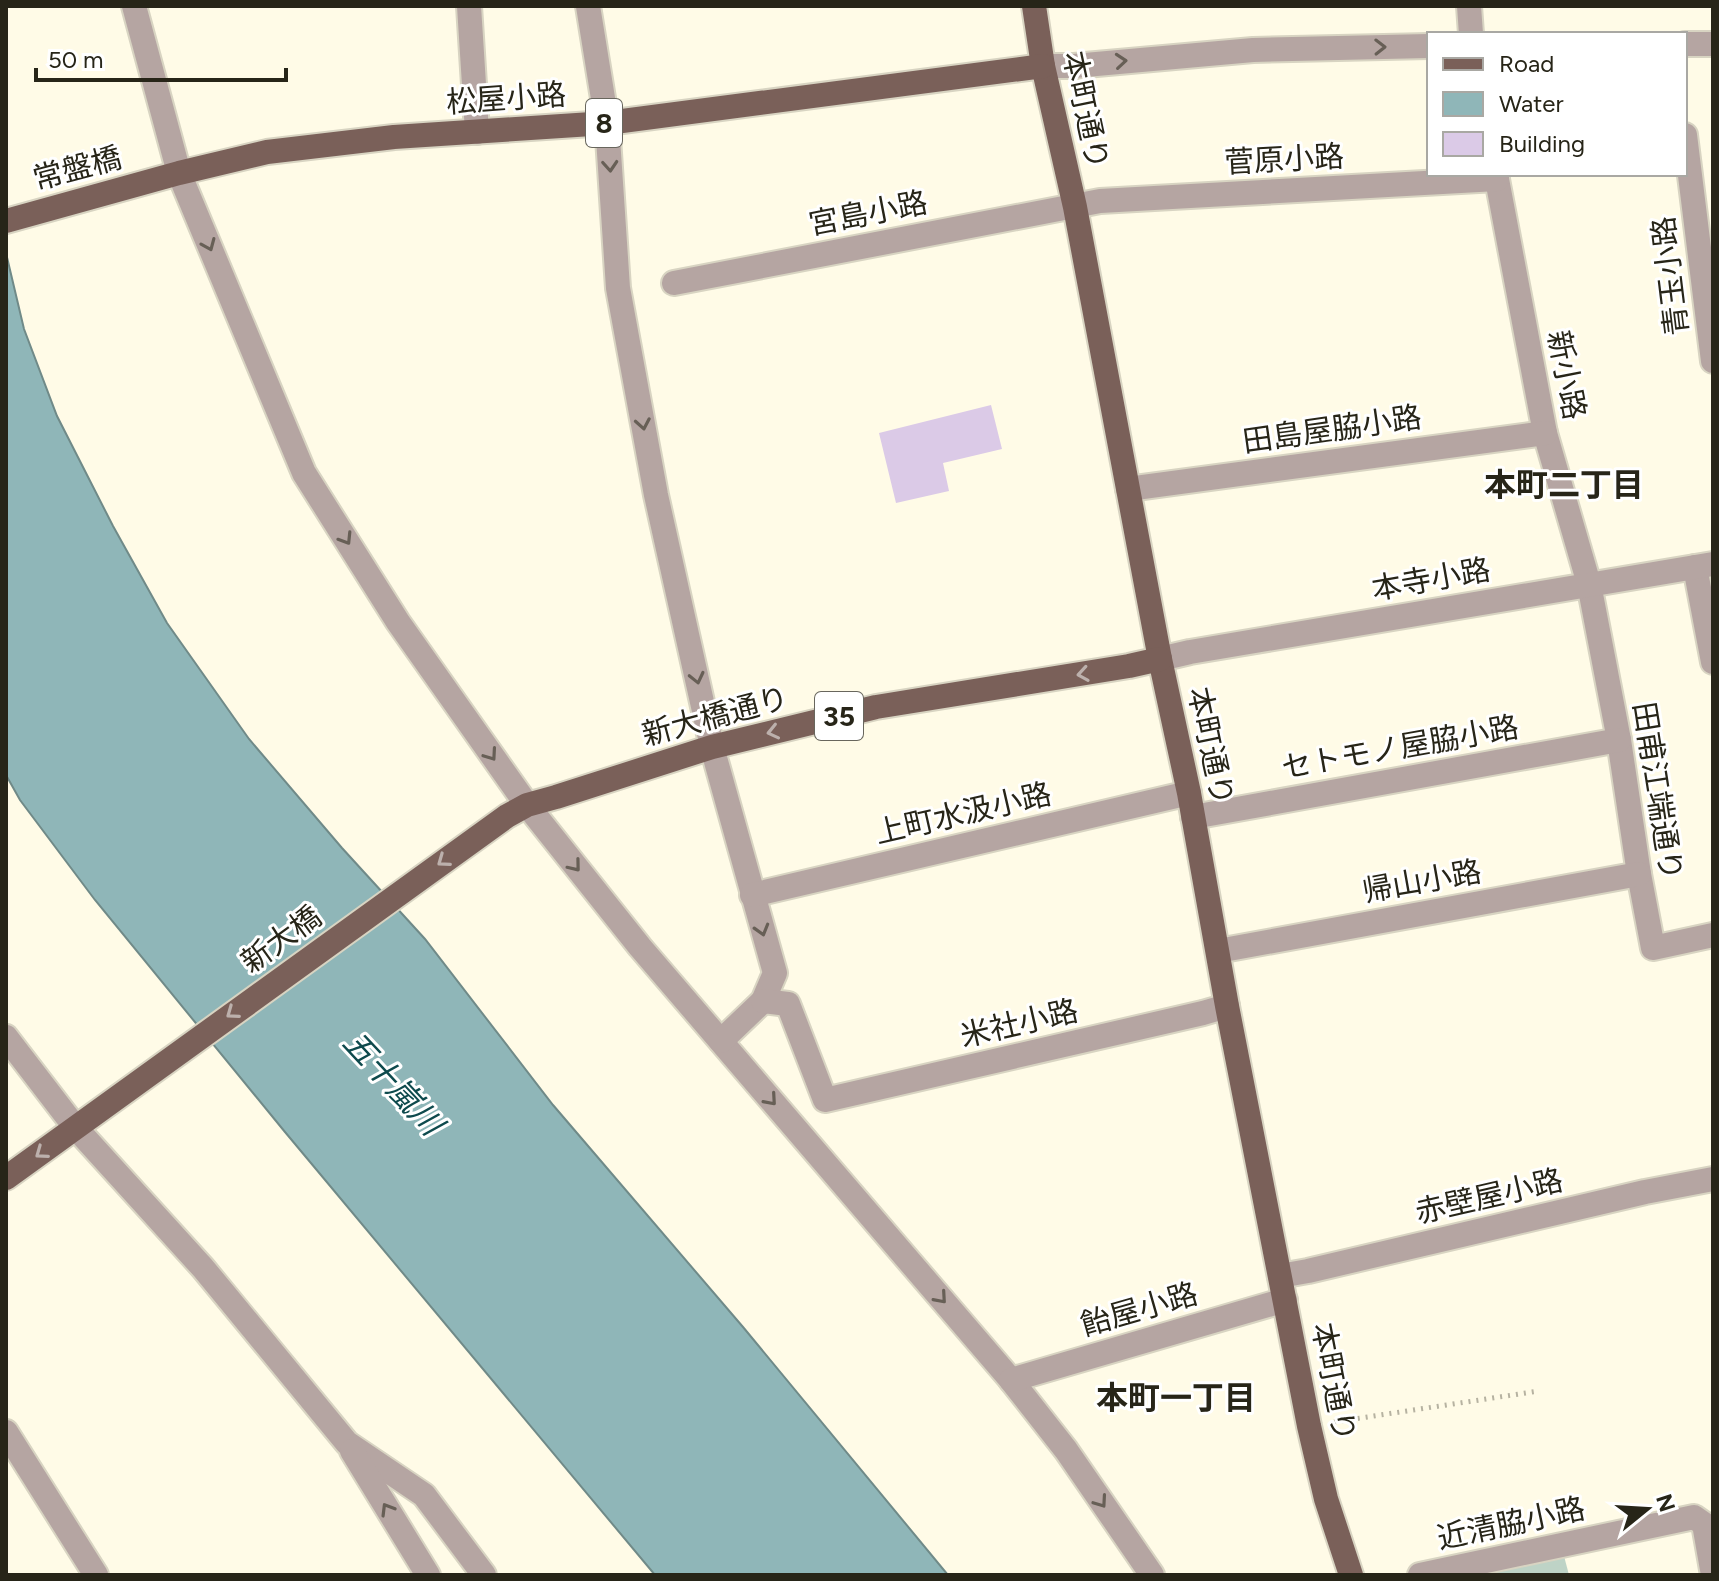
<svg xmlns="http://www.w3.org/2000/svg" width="1719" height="1581" viewBox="0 0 1719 1581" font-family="Figtree,'Noto Sans JP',sans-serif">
<rect width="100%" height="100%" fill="#fffbe7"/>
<polygon fill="#bed3c6" points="1564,1556 1569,1575 1474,1575"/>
<polygon fill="#8fb6b8" stroke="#708a88" stroke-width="2" points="6,253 24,329 57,416 113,526 167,623 249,739 342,848 425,939 553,1105 743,1327 948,1575 655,1575 285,1132 95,900 20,800 6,775"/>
<polygon fill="#dbcae7" points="991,405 1002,449 943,463 949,491 896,503 879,433"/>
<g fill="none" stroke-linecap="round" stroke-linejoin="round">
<defs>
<g id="minor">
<polyline points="134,6 179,173 304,473 398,622 527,805 640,947 1011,1380 1066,1450 1152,1575"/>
<polyline points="469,6 477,132"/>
<polyline points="588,6 607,123 618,288 656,495 712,747 775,973 763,1001 721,1041"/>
<polyline points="1469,6 1471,34"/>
<polyline points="1685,44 1713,44"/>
<polyline points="1043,66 1074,66 1253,50 1429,46"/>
<polyline points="1685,135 1713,361"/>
<polyline points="1496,174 1545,433 1589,584 1619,740 1639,874 1653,948 1713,935"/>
<polyline points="674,283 1100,201 1497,179"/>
<polyline points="1128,489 1545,433"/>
<polyline points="1695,567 1713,662"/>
<polyline points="1160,659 1190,652 1713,564"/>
<polyline points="1193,817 1619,740"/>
<polyline points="752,895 1189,793"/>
<polyline points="1218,951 1639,874"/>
<polyline points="763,1001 788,1004 825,1100 1203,1013 1227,1006"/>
<polyline points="6,1037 75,1127 203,1268 347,1443 424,1495 484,1575"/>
<polyline points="1280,1276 1308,1271 1645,1192 1713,1179"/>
<polyline points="1011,1380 1285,1300"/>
<polyline points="6,1432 96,1575"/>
<polyline points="352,1451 428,1575"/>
<polyline points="1420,1575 1694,1517 1704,1524 1713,1575"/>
</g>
<g id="major">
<polyline points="1034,6 1043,66 1075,207 1160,659 1189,793 1227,1006 1309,1426 1326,1499 1351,1575"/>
<polyline points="6,221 179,173 267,152 394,137 607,123 1043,66"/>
<polyline points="6,1178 507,816 527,805 556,797 712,747 876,707 1129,666 1160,659"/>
</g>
</defs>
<use href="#minor" stroke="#d8d4c2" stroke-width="28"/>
<use href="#major" stroke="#d8d4c2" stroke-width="28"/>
<polyline stroke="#b6b2a1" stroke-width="5" stroke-dasharray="2 6" stroke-linecap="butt" points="1334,1422 1539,1391"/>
<use href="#minor" stroke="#b5a5a2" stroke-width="24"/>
<use href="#major" stroke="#7a6059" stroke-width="24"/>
</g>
<defs><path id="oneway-chevron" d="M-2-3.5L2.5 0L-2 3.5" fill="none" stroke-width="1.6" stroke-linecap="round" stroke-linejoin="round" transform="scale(2)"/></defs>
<g stroke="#675f56">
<use href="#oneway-chevron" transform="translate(1380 47) rotate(-1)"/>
<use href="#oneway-chevron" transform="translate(1121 61) rotate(-5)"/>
<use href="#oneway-chevron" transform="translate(610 166) rotate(86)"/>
<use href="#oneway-chevron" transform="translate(209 245) rotate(67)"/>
<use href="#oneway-chevron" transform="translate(643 424) rotate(80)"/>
<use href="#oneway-chevron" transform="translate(346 539) rotate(58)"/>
<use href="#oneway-chevron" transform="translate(697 678) rotate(77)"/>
<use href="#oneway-chevron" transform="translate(491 755) rotate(55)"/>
<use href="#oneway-chevron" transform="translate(575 866) rotate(51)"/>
<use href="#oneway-chevron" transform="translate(762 930) rotate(74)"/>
<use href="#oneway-chevron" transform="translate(771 1100) rotate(49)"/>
<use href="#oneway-chevron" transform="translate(941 1298) rotate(49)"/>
<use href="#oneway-chevron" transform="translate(1101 1502) rotate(55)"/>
<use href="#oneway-chevron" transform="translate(387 1509) rotate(-121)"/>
</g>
<g stroke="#bcb0ac">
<use href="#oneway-chevron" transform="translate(1083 674) rotate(171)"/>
<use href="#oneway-chevron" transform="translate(773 732) rotate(167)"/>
<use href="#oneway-chevron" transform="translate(443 861) rotate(144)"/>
<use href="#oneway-chevron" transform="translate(232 1013) rotate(144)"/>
<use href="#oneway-chevron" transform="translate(41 1153) rotate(144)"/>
</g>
<g text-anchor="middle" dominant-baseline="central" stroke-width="6" stroke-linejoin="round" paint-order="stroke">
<g fill="#fff" stroke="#68665d" stroke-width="2">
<rect x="586" y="99" width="36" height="48" rx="6"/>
<rect x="815" y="692" width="48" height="48" rx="6"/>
</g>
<g font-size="28" font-weight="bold" fill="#272518">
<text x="604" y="123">8</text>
<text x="839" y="716">35</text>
</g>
<g font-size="30" fill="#272518" stroke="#fff">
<text transform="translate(506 98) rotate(-4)">松屋小路</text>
<text transform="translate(1086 110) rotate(78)">本町通り</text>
<text transform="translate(1284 159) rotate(-3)">菅原小路</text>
<text transform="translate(77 168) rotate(-15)">常盤橋</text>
<text transform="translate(868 213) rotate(-11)">宮島小路</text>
<text transform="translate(1670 276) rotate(-97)">青玉小路</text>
<text transform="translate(1567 375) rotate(79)">新小路</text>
<text transform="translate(1332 429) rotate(-8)">田島屋脇小路</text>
<text transform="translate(1431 579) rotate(-10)">本寺小路</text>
<text transform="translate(715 716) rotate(-15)">新大橋通り</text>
<text transform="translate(1211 746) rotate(78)">本町通り</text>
<text transform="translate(1400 747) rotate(-10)">セトモノ屋脇小路</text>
<text transform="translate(1658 791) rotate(81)">田甫江端通り</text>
<text transform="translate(963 813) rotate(-13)">上町水汲小路</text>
<text transform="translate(1422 881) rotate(-10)">帰山小路</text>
<text transform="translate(281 939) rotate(-36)">新大橋</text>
<text transform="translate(1019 1023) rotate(-13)">米社小路</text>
<text transform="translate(1489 1196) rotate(-13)">赤壁屋小路</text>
<text transform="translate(1139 1309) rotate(-16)">飴屋小路</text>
<text transform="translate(1334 1382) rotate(79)">本町通り</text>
<text transform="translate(1511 1523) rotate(-12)">近清脇小路</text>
</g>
<g font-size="32" font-weight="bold" fill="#272518" stroke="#fff">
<text x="1564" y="485">本町二丁目</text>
<text x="1176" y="1398">本町一丁目</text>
</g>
<g font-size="32" font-style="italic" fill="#0e4a4d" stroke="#fff">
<text transform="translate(393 1083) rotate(47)">五十嵐川</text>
</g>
</g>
<rect width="1719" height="1581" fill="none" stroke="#272518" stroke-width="16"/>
<rect x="1427" y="32" width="260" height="144" fill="#ffffff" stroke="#a9a8a3" stroke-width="2"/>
<rect x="1443" y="58" width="40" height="12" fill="#7a6059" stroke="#a9a8a3" stroke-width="2"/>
<text x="1499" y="72" font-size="24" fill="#272518">Road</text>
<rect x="1443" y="92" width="40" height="24" fill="#8fb6b8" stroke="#a9a8a3" stroke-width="2"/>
<text x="1499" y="112" font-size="24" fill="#272518">Water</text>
<rect x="1443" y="132" width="40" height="24" fill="#dbcae7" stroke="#a9a8a3" stroke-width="2"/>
<text x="1499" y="152" font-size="24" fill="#272518">Building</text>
<g transform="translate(1647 1509) rotate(72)" stroke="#ffffff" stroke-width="6" paint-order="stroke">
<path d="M0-6L14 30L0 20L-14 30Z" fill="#272518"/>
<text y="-12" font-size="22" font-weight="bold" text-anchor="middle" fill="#272518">N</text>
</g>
<path d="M36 68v12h250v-12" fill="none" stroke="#272518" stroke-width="4"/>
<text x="48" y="68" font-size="24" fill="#272518" stroke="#ffffff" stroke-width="6" paint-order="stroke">50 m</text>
</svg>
